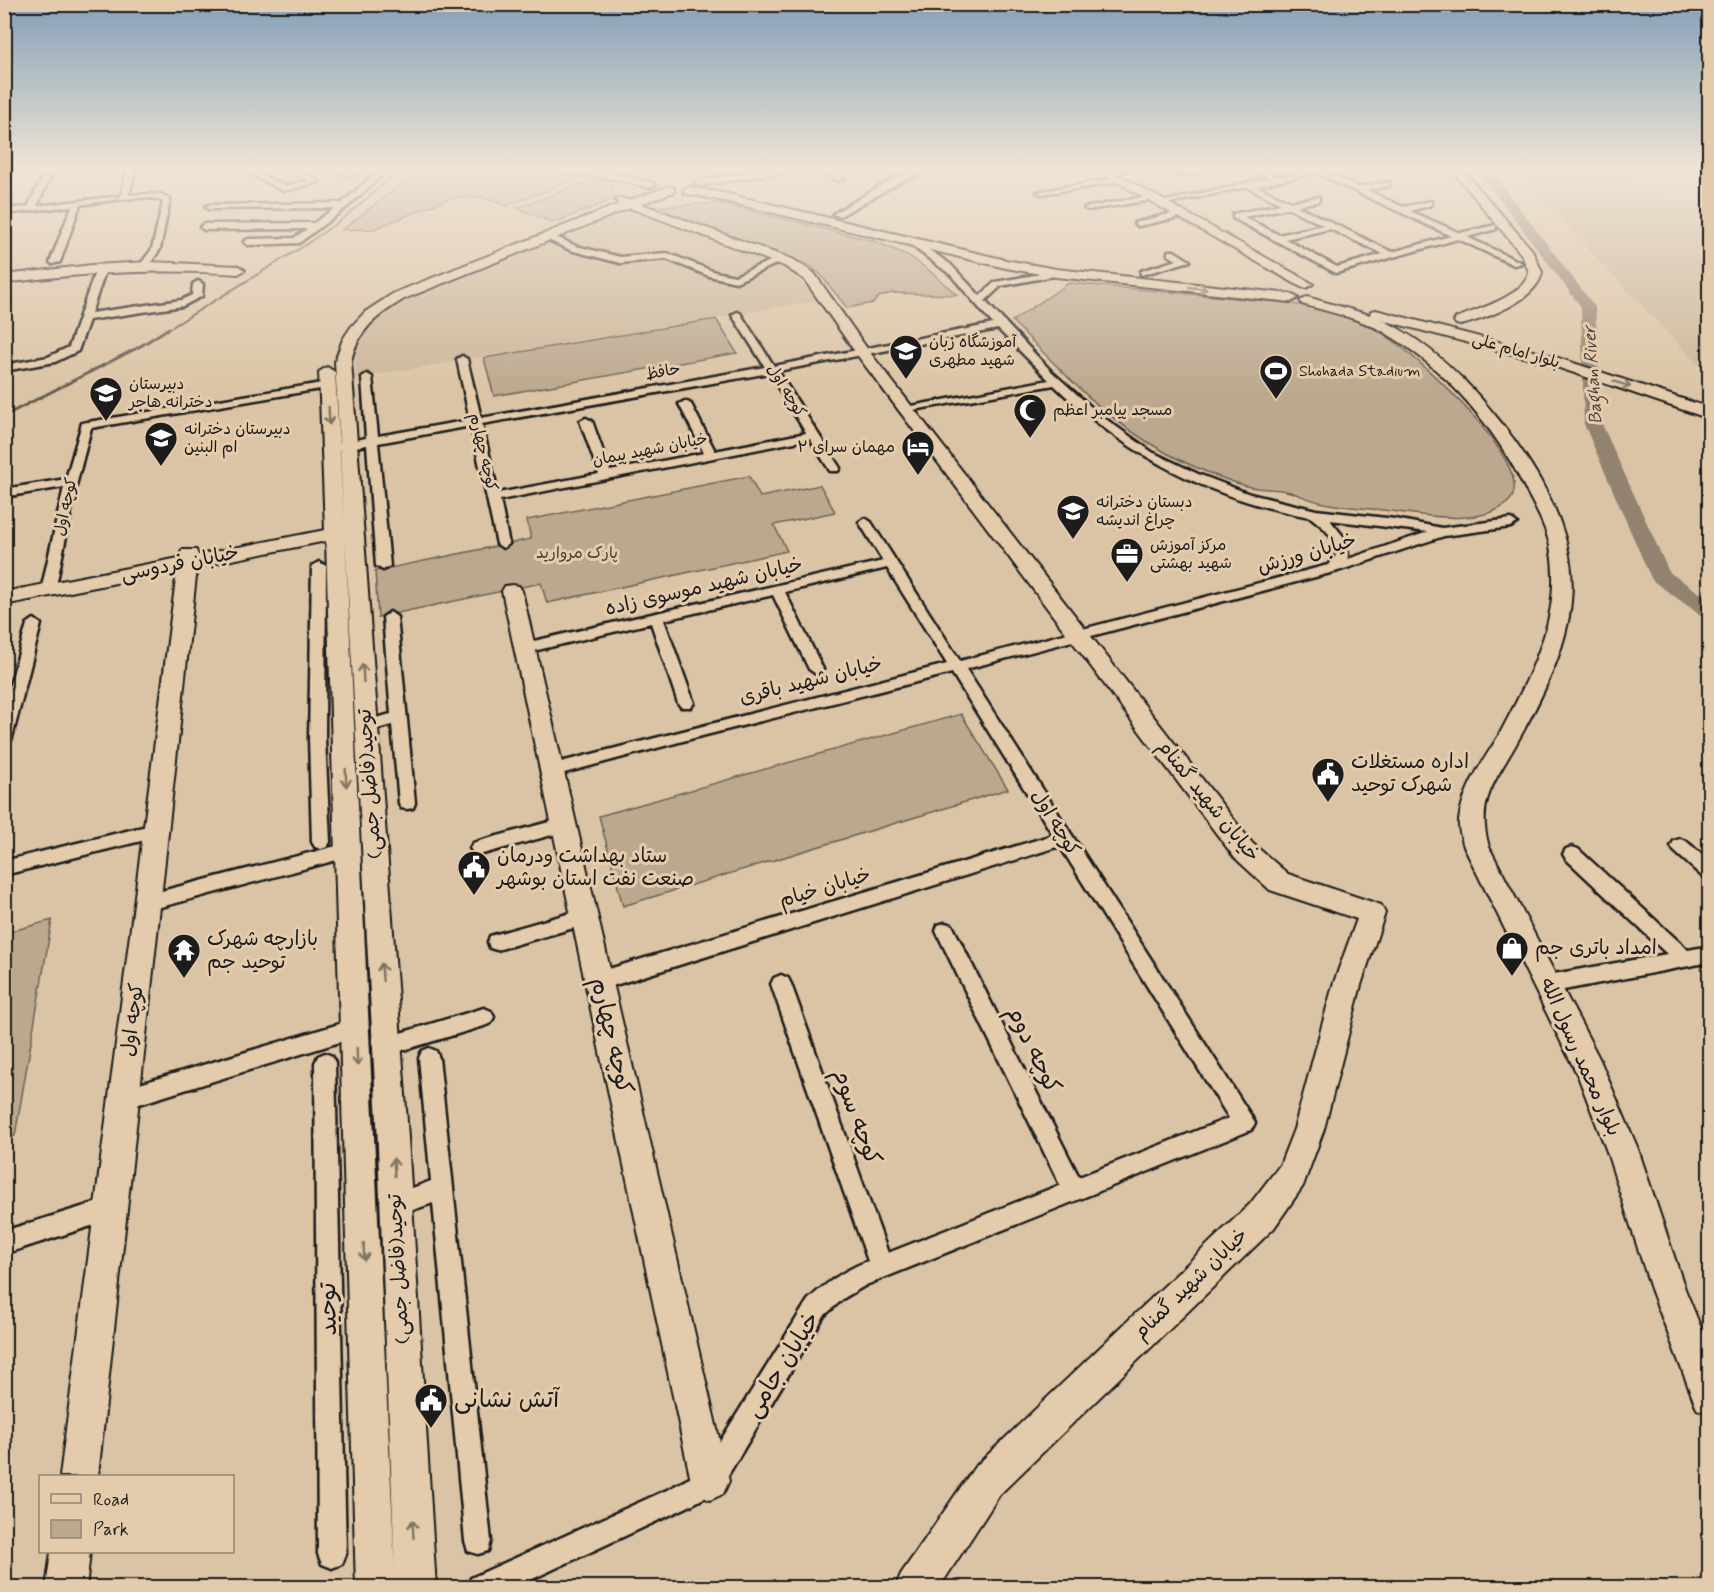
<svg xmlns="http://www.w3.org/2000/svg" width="1714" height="1592" viewBox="0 0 1714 1592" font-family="Mynerve,'Playpen Sans Arabic',sans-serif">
<rect width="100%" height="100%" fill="#dbc4a5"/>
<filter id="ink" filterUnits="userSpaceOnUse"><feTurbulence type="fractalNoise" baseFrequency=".0167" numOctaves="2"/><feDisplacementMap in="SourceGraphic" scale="12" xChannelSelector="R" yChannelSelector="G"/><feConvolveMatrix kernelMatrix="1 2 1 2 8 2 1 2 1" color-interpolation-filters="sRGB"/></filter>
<g filter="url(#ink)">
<g fill="#cbb699">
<polygon points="1512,169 1621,169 1664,201 1709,200 1709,376"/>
<polygon points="631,210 792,272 817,301 356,378 355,343 365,319 414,295"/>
</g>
<g fill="#bba88e" stroke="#6c6255" stroke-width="1.5">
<polygon points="421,169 523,169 581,177 506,206 481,197 450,198 374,229 342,230"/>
<polygon points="596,179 612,185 615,199 553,223 517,208"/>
<polygon points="718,203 874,241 909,256 935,275 957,295 892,293 879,297 873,303 847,308 820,274 810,266 653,207"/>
<path d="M1069,283L1287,303C1321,308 1352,316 1382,333C1411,350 1539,465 1510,500C1485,529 1416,514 1383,510C1363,508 1343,507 1324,503C1311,501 1299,494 1286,491C1272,488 1259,490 1246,486C1210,475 1174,459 1143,439C1093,408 1053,361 1012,321Z"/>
<polygon points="716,319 737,353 494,396 484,358"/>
<polygon points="749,476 760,497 820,485 835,512 774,525 787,551 547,603 541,583 378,617 375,571 531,539 527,520"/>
<polygon points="961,714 1008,789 623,906 599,816"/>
<polygon points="52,920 15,1136 5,1139 5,933"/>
</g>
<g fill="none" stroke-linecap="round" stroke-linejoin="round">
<polyline stroke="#635a4f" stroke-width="2" points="167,330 307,244 345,217 401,169"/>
<polyline stroke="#635a4f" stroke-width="3" points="4,416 139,347 169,328"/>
<polygon fill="#928371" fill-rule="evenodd" points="1481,169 1493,169 1494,175 1595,307 1602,424 1669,572 1710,600 1710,618 1702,616 1653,581 1650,576 1584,424 1581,307 1484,178"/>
<defs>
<g id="street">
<path d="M46,169H54L37,206L121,196L128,169H136L129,195L161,194L170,199L160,249L148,267L140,265L152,249L163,202C151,192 97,203 80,205L60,262L52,264L50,262L72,206L4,214V209L28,207Z"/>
<polygon points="240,169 250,169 285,186 308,181 289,169 298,169 319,182 284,191"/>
<polygon points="336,169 346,169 354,174 347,176"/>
<polygon points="381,169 389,169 347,207 299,243 248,245 244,242 248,239 294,238 307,229 204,230 200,227 204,224 314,223 335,208 209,209 205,207 209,205 342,203"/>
<polygon points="819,169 828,169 844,179 837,181"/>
<polygon points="920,169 930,169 900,182 840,216 833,214 894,178"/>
<polygon points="1118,169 1132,169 1108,175 1104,173"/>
<polygon points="1195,169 1210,169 1179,176 1175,174"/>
<path d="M1251,169C1262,168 1270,176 1279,176C1297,176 1311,169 1328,169L1324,171L1358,187L1390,182V186L1366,190L1403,207L1431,201V205L1410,211L1460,233L1496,225V229L1467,237L1522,263L1514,265L1458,239L1336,273L1233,218V214L1281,204L1247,187L1161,205L1157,203L1269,178ZM1316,173L1451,236L1392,252L1297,206L1319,201V197L1290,202L1256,186ZM1288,208L1323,225L1279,235L1244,217ZM1330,229L1383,254L1337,267L1285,239Z"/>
<polygon points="1112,179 1116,181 1115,183 1041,194 1037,192"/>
<polygon points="1143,197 1147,199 1146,201 1088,210 1084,208"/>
<polygon points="1173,213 1177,216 1176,218 1138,226 1134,223"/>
<polygon points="546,235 552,235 576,246 620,257 667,253 715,272 735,276 777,258 785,260 736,282 709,276 666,259 620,263 570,250 546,239"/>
<path d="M910,237L950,264L980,296L995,282L1059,271V275L1001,286L985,301L1051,371L1100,415L1152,452L1198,474L1250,494L1316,510L1395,519L1442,528L1511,519L1517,523L1511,527L1444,536L1338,571L966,669L1251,1116L1255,1123L1251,1130L866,1285L844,1298L824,1316L719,1490L685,1508L513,1588H467L471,1578L667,1490L701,1472L808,1300C826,1283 844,1270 868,1261L771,984L774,978L781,975L788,978L791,984L888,1253L1060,1185L936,931L938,925L945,923L952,925L1079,1177L1229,1118L1060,846L599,990L592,987L589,981L592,975L599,972L1053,835L952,673L694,738L553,776L547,774L545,770L547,766L553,764L947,664L887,568L785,592L823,669L816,674L809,669L773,595L664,620L694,703L691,707H681L678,703L651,623L525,653L518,648L525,643L883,561L859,522L865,518L871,522L960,661L1328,565C1350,549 1323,526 1310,517C1210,499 1126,455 1054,385L902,412L900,410L906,407L1049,380L998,329L778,371L840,468L838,471H830L810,439L500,500L509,544L503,548L497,544L471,426L378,443L390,566L383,570L376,566L367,445L331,451L325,448L331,445L366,438L362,377L367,374L372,377L378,436L470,420L457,359L462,356L467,359L481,418L765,367L732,315L737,312L740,313L774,366L993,324L951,275L907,242L906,240ZM769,373L806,433L715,451L691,404L685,401L679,404L704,453L610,471L592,421L586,418L580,421L599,474L498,493L482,424ZM1330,520L1428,532L1348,559L1347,541Z"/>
<polygon points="1168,251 1174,251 1190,261 1141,275 1141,271 1177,260 1168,255"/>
<polygon points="100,269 105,272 91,313 181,300 192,295 193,284 198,281 203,284 202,296 183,306 89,320 78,351 55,362 4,371 4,365 48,357 69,347 95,272"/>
<polygon points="328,382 333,385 332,387 91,428 77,482 55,591 53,594 43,594 41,591 64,487 4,497 4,489 66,479 82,423"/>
<polygon points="319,562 326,566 325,738 330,842 327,847 321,849 315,847 312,842 309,738 312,566"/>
<polygon points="390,612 397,617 415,803 413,808 407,809 401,808 399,803 392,725 366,732 361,730 358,726 361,722 391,714 383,617"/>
<polygon points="34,619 41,624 12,738 10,742 4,744 4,707 27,624"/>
<polygon points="564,818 570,820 572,825 570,830 479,855 473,853 470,848 473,843 479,841"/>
<polygon points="155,824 161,826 163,831 161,836 4,875 4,861"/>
<polygon points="1680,839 1686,841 1710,862 1710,880 1704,878 1674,851 1671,846 1674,841"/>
<polygon points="348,843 354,845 357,850 354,855 348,857 146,911 140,908 137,903 140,898 146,895"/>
<polygon points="1572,847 1578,849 1688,950 1710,946 1710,962 1548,993 1541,990 1538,984 1541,978 1548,975 1667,954 1566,859 1563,854 1566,849"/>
<polygon points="585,909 591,911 594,917 591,923 497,950 490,948 488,942 490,936 497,934"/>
<polygon points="484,1008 491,1011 494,1017 491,1023 484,1026 387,1055 380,1053 377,1046 380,1039 387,1037"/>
<polygon points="356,1019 363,1022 366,1028 363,1034 356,1037 123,1109 116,1106 113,1099 116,1092 123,1089"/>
<polygon points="429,1048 436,1051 439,1058 491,1541 488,1551 478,1554 468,1551 465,1541 433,1203 396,1216 388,1213 385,1205 388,1197 431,1181 419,1058 422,1051"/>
<polygon points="325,1053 332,1056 335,1063 346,1554 342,1564 332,1568 322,1564 318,1554 315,1063 318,1056"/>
<polygon points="111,1198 119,1201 122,1209 119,1217 4,1254 4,1231"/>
</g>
<g id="secondary">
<path d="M557,169C591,167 622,174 654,183L656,185L650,188L620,180L563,172Z"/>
<polygon points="766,169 791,169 785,172 700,186 694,183 700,180"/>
<polygon points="1094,169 1108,169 1313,284 1306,288 1301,287"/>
<path d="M1451,169H1462L1532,250L1542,272C1538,300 1485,319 1461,325L1456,324L1454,321L1456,318C1476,310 1525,296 1529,272L1522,255Z"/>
<path d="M670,186L674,188V192L641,204L794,260L814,273L868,350L1252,843L1288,874L1381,905L1385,913L1361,985L1324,1129L1303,1186L1274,1228L1000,1494L939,1588H895L901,1574L974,1468L1250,1204L1280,1165L1294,1129L1333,985L1357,919L1270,890L1234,857L858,356L804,279L784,266L630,208L404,299C378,315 358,329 351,361L407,1122L436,1588H356L326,541L197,567L98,1476H60L177,571L4,605V592L179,558L182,550H196L198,555L325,530L319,372L327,367L335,372L344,526L335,361L343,339L351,327L365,312L394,293L619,204L616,201L618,198L630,200ZM345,537L377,1122L395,1570Z"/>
<polygon points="688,187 728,194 1006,260 1056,269 1291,294 1298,298 1291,302 1056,277 1006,268 728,202 684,193 684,189"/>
<path d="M150,262L238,266L245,270L238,274C159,268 83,273 4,283V275L92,265Z"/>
<path d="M1307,297L1370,315L1371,311L1376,310L1552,356L1710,408V419L1542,362L1382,320C1436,345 1480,393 1515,441C1598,558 1583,626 1515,746C1494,783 1476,802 1489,847L1600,1060L1638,1149L1685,1289L1710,1350V1414L1697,1409L1692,1396L1651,1289L1606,1149L1578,1076L1464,847C1462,838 1458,830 1459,821C1462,789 1483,762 1499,735C1516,703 1533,671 1544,636C1553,607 1556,576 1550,546C1546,527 1536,509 1527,492C1495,427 1447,369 1384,332C1359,318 1329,312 1302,304L1300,301Z"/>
<polygon points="512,585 519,586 522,591 729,1481 723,1494 710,1500 697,1494 691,1481 502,591 505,586"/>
<polygon points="51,1552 90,1552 86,1588 46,1588"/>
</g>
</defs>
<use href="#street" stroke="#1c1c1c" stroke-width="5"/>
<use href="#secondary" stroke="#1c1c1c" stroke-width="4"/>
<use href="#street" fill="#e3cbab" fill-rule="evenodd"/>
<use href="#secondary" fill="#e3cbab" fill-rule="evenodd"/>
</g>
<defs><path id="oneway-shaft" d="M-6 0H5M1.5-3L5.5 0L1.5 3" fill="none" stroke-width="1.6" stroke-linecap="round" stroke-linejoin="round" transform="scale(1.5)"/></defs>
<g stroke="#807464">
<use href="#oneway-shaft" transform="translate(1198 288) rotate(5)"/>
<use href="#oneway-shaft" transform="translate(1622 384) rotate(18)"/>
<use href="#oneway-shaft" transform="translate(329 416) rotate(88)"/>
<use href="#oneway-shaft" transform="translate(363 673) rotate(-93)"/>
<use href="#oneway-shaft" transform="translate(346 778) rotate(88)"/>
<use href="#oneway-shaft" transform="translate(382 972) rotate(-94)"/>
<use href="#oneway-shaft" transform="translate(357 1057) rotate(88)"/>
<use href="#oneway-shaft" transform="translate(394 1167) rotate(-93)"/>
<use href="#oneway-shaft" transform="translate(364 1252) rotate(88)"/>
<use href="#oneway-shaft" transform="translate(413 1529) rotate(-93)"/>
</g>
</g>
<linearGradient id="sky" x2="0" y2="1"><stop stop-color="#85a0b8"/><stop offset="0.43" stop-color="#efe4d6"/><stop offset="1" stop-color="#efe4d6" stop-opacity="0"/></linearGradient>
<rect width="1714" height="392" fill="url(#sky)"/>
<defs>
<symbol id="school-pin" viewBox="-11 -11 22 30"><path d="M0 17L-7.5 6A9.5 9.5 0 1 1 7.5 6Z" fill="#1c1c1c" stroke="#e3cbab"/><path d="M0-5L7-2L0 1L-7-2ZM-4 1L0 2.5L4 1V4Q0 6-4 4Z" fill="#fff"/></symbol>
<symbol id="stadium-pin" viewBox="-11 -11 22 30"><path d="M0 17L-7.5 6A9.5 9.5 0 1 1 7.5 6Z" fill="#1c1c1c" stroke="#e3cbab"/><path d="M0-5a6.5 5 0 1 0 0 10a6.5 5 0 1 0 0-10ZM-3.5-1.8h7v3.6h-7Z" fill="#fff"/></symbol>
<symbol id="mosque-pin" viewBox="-11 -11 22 30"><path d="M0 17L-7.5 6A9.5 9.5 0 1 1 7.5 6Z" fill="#1c1c1c" stroke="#e3cbab"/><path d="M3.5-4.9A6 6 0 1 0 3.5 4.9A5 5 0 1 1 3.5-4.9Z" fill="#fff"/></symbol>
<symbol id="hotel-pin" viewBox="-11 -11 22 30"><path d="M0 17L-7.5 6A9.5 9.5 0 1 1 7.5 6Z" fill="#1c1c1c" stroke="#e3cbab"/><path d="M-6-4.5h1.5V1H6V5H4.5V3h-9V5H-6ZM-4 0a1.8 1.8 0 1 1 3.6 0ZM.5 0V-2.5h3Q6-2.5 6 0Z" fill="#fff"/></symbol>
<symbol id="office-pin" viewBox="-11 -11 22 30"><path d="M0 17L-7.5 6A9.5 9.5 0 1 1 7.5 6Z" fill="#1c1c1c" stroke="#e3cbab"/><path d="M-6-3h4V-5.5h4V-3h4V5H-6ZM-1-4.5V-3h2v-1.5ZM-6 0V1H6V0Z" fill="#fff"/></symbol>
<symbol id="civic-pin" viewBox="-11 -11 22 30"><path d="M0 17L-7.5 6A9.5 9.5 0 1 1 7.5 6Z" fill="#1c1c1c" stroke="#e3cbab"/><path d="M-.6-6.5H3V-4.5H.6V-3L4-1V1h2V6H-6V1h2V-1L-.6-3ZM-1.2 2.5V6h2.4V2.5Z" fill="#fff"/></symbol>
<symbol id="shop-pin" viewBox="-11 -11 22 30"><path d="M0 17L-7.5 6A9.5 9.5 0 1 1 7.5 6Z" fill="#1c1c1c" stroke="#e3cbab"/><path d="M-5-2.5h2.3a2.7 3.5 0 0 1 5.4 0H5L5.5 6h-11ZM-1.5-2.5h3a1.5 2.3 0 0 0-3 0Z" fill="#fff"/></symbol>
<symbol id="temple-pin" viewBox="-11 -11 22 30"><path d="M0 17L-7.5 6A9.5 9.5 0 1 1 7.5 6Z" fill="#1c1c1c" stroke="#e3cbab"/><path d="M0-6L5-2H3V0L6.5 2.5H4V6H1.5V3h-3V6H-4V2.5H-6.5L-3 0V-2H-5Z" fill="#fff"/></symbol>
</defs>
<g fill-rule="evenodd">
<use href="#school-pin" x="887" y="332" width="38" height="52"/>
<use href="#stadium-pin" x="1257" y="352" width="38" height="52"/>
<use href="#school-pin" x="87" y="374" width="38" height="52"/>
<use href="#mosque-pin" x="1011" y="391" width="38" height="52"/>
<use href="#school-pin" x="142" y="419" width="38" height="52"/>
<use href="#hotel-pin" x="899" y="428" width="38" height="52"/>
<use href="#school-pin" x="1054" y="492" width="38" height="52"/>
<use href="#office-pin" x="1108" y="535" width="38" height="52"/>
<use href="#civic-pin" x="1309" y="755" width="38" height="52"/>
<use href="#civic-pin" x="455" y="848" width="38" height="52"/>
<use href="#shop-pin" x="1493" y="929" width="38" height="52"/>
<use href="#temple-pin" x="165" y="931" width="38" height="52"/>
<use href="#civic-pin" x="412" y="1381" width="38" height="52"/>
</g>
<g text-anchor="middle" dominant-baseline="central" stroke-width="6" stroke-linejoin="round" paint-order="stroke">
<g font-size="16" fill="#1c1c1c" stroke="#e3cbab" text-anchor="start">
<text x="929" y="342">آموزشگاه زبان<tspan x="929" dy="18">شهید مطهری</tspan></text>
<text x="1299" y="371">Shohada Stadium</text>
<text x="129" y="384">دبیرستان<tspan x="129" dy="18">دخترانه هاجر</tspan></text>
<text x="1053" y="410">مسجد پیامبر اعظم</text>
<text x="184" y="429">دبیرستان دخترانه<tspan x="184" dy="18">ام البنین</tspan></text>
<text x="895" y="447" text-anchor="end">مهمان سرای ۲</text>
<text x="1096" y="502">دبستان دخترانه<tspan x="1096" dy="18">چراغ اندیشه</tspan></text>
<text x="1150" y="545">مرکز آموزش<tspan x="1150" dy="18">شهید بهشتی</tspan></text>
</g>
<g font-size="16" fill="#1c1c1c" stroke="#e3cbab">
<text transform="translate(1516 351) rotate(16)">بلوار امام علی</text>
<text transform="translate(663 372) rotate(-10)">حافظ</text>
<text transform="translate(786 391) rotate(58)">کوچه اول</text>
<text transform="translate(650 450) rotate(-11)">خیابان شهید پیمان</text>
<text transform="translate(483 452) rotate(77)">کوچه چهارم</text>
<text transform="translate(66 507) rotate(-78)">کوچه اول</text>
</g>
<g font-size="16" fill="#443f38" stroke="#e3cbab">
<text x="577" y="553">پارک مروارید</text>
</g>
<g font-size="18" font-style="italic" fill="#45403a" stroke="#e3cbab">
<text transform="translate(1593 375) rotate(-94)">Baghan River</text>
</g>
<g font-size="20" fill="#1c1c1c" stroke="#e3cbab">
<text transform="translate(1307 554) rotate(-16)">خیابان ورزش</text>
<text transform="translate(180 564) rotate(-11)">خیابان فردوسی</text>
<text transform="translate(704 587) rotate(-13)">خیابان شهید موسوی زاده</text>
<text transform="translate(811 681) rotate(-14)">خیابان شهید باقری</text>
<text transform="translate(370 784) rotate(-94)">توحید(فاضل جمی)</text>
<text transform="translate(1208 801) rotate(51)">خیابان شهید گمنام</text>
<text transform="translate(1055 823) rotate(58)">کوچه اول</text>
<text transform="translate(825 888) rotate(-17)">خیابان خیام</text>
<text transform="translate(133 1020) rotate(-83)">کوچه اول</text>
<text transform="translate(1580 1057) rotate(66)">بلوار محمد رسول الله</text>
<text transform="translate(399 1269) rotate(-93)">توحید(فاضل جمی)</text>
<text transform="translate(1191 1284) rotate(-44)">خیابان شهید گمنام</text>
</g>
<g font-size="20" fill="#1c1c1c" stroke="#e3cbab" text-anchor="start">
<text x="1351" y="762">اداره مستغلات<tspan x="1351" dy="23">شهرک توحید</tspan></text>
<text x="497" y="856">ستاد بهداشت ودرمان<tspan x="497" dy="23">صنعت نفت استان بوشهر</tspan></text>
<text x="207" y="939">بازارچه شهرک<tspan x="207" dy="23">توحید جم</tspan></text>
<text x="1535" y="948">امداد باتری جم</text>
</g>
<g font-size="24" fill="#1c1c1c" stroke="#e3cbab">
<text transform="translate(611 1036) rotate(77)">کوچه چهارم</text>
<text transform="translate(1033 1050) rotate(64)">کوچه دوم</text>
<text transform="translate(856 1117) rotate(70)">کوچه سوم</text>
<text transform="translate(329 1309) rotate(-91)">توحید</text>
<text transform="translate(783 1365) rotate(-58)">خیابان جامی</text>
</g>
<g font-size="24" fill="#1c1c1c" stroke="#e3cbab" text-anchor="start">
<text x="454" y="1400">آتش نشانی</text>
</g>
</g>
<rect width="1714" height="1592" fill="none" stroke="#e3cbab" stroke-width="24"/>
<rect x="12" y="12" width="1690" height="1568" fill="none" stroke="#1c1c1c" stroke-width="2" filter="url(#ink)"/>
<rect x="39" y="1475" width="195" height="78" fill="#e3cbab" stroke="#938572" stroke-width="1.5"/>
<rect x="51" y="1494" width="30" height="9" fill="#e3cbab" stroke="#938572" stroke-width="1.5"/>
<text x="93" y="1505" font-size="18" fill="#1c1c1c">Road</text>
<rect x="51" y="1520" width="30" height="18" fill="#bba88e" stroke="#938572" stroke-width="1.5"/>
<text x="93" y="1535" font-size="18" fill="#1c1c1c">Park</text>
</svg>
